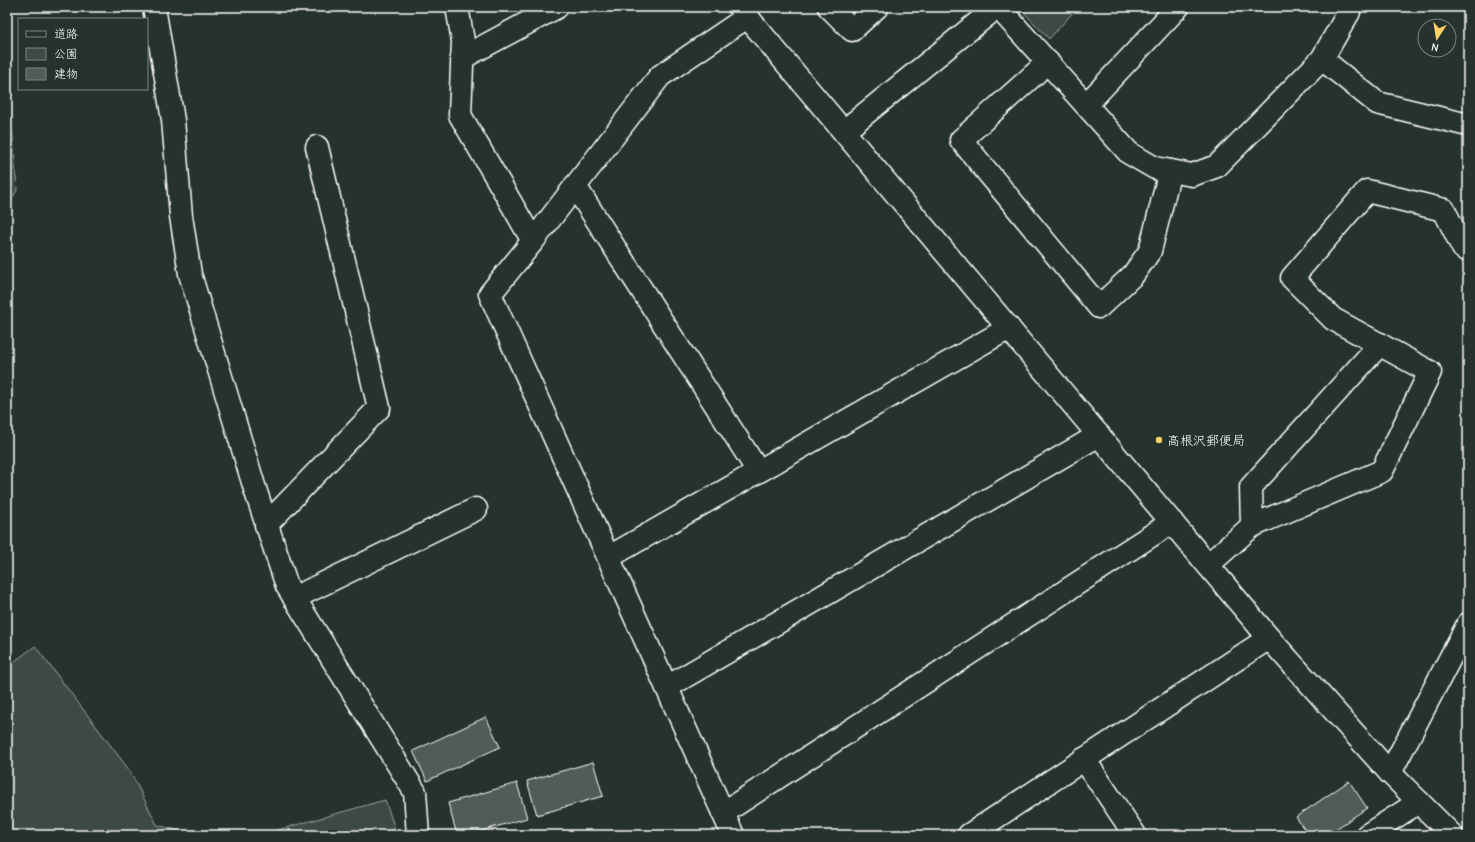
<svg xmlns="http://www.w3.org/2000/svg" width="1475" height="842" viewBox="0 0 1475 842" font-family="'Comic Neue','Klee One',sans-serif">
<rect width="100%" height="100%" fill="#26332d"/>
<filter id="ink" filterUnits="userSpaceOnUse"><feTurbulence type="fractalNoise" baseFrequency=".025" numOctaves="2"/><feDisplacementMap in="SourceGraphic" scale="8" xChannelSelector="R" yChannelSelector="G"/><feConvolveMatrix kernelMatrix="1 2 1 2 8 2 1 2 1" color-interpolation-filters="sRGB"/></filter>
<g filter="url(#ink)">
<g fill="#3e4944" stroke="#9ea4a2">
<polygon points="1019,7 1078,7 1049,39"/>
<polygon points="11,112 17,190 7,208 7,113"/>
<polygon points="35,646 130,771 157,825 195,835 7,835 7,667"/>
<polygon points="385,800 397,835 260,835"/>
</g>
<g fill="#515c57" stroke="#fff">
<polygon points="486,717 500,747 427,781 413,751"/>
<polygon points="593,762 603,796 537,815 527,781"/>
<polygon points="1349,781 1367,808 1327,835 1308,835 1296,817"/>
<polygon points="517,783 527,818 467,835 457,835 448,803"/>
</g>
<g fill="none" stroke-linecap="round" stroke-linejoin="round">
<defs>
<g id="minor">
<polyline points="154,7 173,120 181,216 190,274 255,489 287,586 415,792 418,835"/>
<polyline points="457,7 463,41 460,115 533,241 490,294 733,835"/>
<polyline points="739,7 1269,638 1390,773 1452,835"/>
<polyline points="829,7 852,30 877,7"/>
<polyline points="998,7 1129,153 1155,168 1192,175 1217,166 1322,59 1349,12 1349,7"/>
<polyline points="462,58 557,7"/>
<polyline points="1322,59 1377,103 1468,125"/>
<polyline points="1048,62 961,140 1099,307 1133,275 1150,251 1170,171"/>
<polyline points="1086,105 1178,7"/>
<polyline points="844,131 997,7"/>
<polyline points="575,186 758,471"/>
<polyline points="533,241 660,76 747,17"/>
<polyline points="266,525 379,408 317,147"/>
<polyline points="1252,526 1251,487 1380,344"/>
<polyline points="609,557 1009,328"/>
<polyline points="1208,565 1252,526 1382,471 1430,372 1333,319 1292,278 1367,191 1444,210 1463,248 1468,251"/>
<polyline points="294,598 476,509"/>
<polyline points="667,687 1099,435"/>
<polyline points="1084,759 1135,835"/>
<polyline points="1390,773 1468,624"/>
<polyline points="723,813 1172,522"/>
<polyline points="969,835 1269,638"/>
<polyline points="1367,835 1419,802"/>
</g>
</defs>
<use href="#minor" stroke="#fff" stroke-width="25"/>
<use href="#minor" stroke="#26332d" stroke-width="22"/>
</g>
</g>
<circle fill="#ffd166" stroke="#26332d" stroke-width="1.5" cx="1159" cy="440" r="4"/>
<g text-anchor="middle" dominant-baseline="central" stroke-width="4" stroke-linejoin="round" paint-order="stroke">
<g font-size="13" fill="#fff" stroke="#26332d" text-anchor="start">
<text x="1167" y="440">高根沢郵便局</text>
</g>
</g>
<rect width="1475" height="842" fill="none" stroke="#26332d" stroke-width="24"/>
<rect x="12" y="12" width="1451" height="818" fill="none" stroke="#fff" stroke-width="1.5" filter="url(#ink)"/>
<rect x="18" y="18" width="130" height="72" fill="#26332d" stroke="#7d8581"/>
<rect x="26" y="31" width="20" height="6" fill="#26332d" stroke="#7d8581"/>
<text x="54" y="38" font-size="12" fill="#ffffff">道路</text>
<rect x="26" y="48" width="20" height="12" fill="#3e4944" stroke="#7d8581"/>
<text x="54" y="58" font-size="12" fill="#ffffff">公園</text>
<rect x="26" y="68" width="20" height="12" fill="#515c57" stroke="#7d8581"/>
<text x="54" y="78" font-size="12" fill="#ffffff">建物</text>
<g transform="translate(1437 38) rotate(192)"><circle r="19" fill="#26332d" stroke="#7d8581"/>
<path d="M0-3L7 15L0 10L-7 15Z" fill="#ffd166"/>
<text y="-6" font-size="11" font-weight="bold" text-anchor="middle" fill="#ffffff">N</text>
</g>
</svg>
